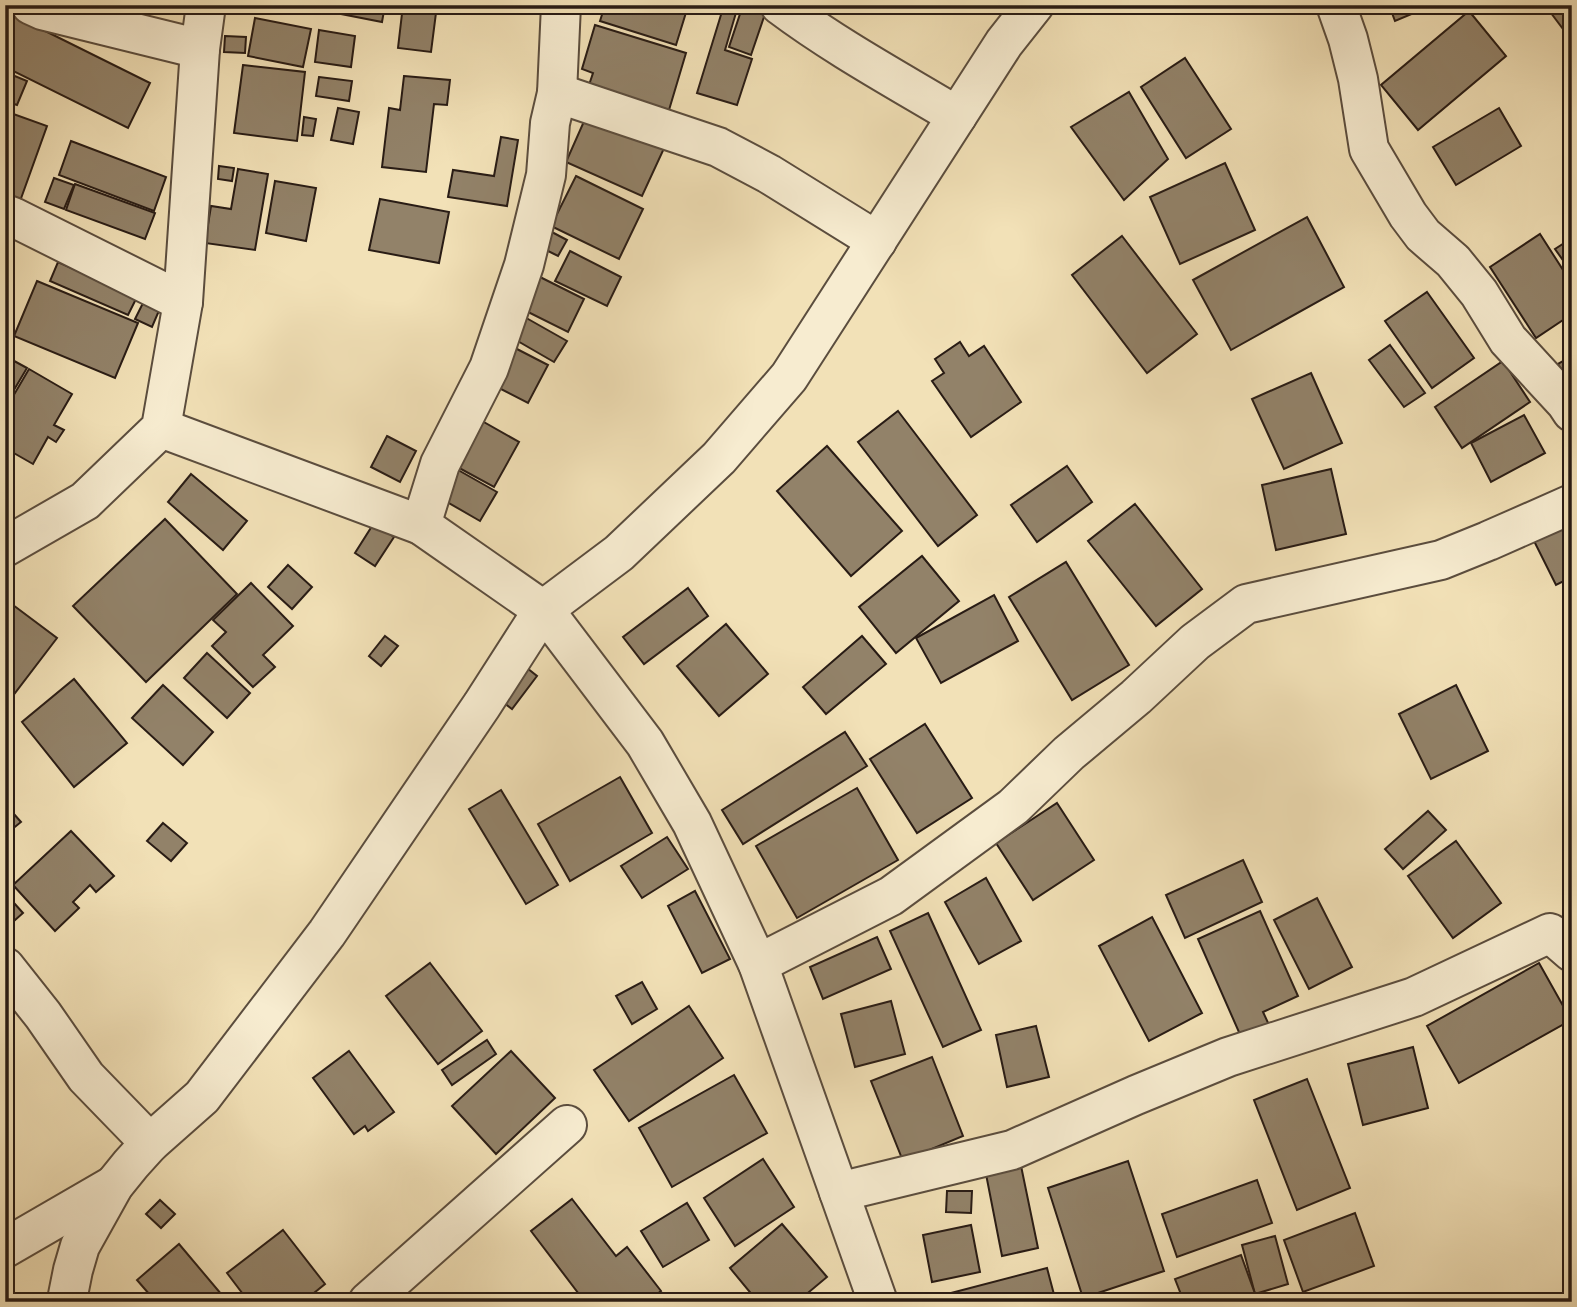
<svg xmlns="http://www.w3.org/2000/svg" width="1577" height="1307" viewBox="0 0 1577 1307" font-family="'IM FELL French Canon',serif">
<rect width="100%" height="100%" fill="#f2e1b7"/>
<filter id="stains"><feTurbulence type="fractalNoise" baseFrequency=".00286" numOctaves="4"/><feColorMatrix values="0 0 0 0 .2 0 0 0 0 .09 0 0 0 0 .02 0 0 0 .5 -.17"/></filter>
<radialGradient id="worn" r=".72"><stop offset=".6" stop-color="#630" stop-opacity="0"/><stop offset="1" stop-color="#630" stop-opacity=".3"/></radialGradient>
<g fill="#928269" stroke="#291c15" stroke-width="2">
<polygon points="295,5 385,5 382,22"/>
<polygon points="403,5 437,5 431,52 398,48"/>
<polygon points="605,5 686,5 688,6 676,45 600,21"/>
<polygon points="724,5 738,6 725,50 752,59 737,105 697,93"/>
<polygon points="743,5 750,5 766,11 751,55 729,47"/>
<polygon points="1389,5 1433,5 1395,21"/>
<polygon points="1545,5 1572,5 1572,41"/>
<polygon points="5,11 150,83 128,128 5,67"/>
<polygon points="1469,11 1506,56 1418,130 1381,85"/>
<polygon points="255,18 311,29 303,67 248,56"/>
<polygon points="595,25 686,53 669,110 589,85 593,73 582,69"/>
<polygon points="319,30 355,36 351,67 315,62"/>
<polygon points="225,36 246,37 245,53 224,52"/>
<polygon points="1185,58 1231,129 1186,158 1141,87"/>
<polygon points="243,65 305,72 297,141 234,133"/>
<polygon points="5,72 27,81 17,105 5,101"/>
<polygon points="404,76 450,80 447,105 434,104 426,172 382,167 389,108 400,110"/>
<polygon points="319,77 352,81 349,101 316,96"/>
<polygon points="1129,92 1168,159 1124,200 1071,127"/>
<polygon points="338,108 359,112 353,144 331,140"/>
<polygon points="1499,108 1521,146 1456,185 1433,147"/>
<polygon points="589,110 666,144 642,196 566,162"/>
<polygon points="5,111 47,126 19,204 5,199"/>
<polygon points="304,117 316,119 313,136 302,135"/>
<polygon points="501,137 518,140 507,206 448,197 453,170 494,176"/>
<polygon points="71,141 166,177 154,211 59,175"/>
<polygon points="1225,163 1255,230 1180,264 1150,197"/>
<polygon points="219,166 234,168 232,181 218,179"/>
<polygon points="238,169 268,174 255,250 205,243 211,206 231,209"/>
<polygon points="576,176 643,209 619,259 551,226"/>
<polygon points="54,178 74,185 64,209 45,202"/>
<polygon points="275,181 316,188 306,241 266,233"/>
<polygon points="75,184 155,213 145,239 66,210"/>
<polygon points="380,199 449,212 439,263 369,250"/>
<polygon points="1307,217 1344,287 1231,350 1193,280"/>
<polygon points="548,230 567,240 558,256 540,247"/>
<polygon points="1540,234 1572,284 1572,314 1536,338 1490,267"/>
<polygon points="1122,236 1197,334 1147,373 1072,275"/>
<polygon points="1572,238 1572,273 1555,249"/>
<polygon points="570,251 621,277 607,306 555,281"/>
<polygon points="58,262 137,297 128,315 50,281"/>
<polygon points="540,277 584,299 568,332 524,310"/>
<polygon points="37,281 138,323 115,378 14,336"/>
<polygon points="1427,292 1474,358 1432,388 1385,321"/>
<polygon points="145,299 161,306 152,327 135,319"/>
<polygon points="521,315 567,341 554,362 509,336"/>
<polygon points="960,342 969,356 984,346 1021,402 971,437 932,381 944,373 935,359"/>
<polygon points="1390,345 1425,393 1404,407 1369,360"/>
<polygon points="515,348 548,365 528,403 495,386"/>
<polygon points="5,356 27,368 5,405"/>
<polygon points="1572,356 1572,389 1558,364"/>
<polygon points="1503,361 1530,402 1462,448 1435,407"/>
<polygon points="29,369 72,394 54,425 64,430 56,442 48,437 33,464 5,448 5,410"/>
<polygon points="1311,373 1342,443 1284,469 1252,399"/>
<polygon points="898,411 977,515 938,546 858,442"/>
<polygon points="1524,415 1545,453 1491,482 1471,443"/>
<polygon points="475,417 519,442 494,487 450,463"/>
<polygon points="387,436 416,451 400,482 371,467"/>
<polygon points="827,446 902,531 851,576 777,491"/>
<polygon points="451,466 497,492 480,521 435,495"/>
<polygon points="1067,466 1092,502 1037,542 1011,505"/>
<polygon points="1331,469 1346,534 1276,550 1262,485"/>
<polygon points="191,474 247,521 223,550 168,502"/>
<polygon points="1135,504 1202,589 1156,626 1088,541"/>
<polygon points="165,519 237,594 146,682 73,606"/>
<polygon points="374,523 394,537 375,566 355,553"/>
<polygon points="1560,525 1572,548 1572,577 1556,585 1533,539"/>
<polygon points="922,556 959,601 896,653 859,607"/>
<polygon points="1066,562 1129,665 1072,700 1009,597"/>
<polygon points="288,565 312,587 292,609 268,587"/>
<polygon points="251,583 293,626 263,655 275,667 253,687 212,646 226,632 213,620"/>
<polygon points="688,588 708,616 644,664 623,637"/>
<polygon points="994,595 1018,641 941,683 916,638"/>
<polygon points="5,599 57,638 15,693 5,685"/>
<polygon points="726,624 768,674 719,716 677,666"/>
<polygon points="385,636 398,646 381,666 369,656"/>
<polygon points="862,636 886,664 826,714 803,687"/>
<polygon points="207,653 250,693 227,718 184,678"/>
<polygon points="522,664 537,676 512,709 496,697"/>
<polygon points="74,679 127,743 74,787 22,722"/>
<polygon points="163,685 213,732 183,765 132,718"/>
<polygon points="1456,685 1488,751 1431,779 1399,714"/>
<polygon points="925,724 972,798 917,833 870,759"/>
<polygon points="845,732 867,766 743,844 722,810"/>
<polygon points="620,777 652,833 570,881 538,824"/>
<polygon points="857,788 898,860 797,918 756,846"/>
<polygon points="501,790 558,885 526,904 469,809"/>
<polygon points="1057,803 1094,860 1033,900 996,843"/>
<polygon points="5,804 21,822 5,835"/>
<polygon points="1428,811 1446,830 1403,869 1385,849"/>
<polygon points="163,823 187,843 171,861 147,841"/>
<polygon points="71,831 114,876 96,892 90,885 73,902 79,908 55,931 13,885"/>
<polygon points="667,837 688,869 642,898 621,866"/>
<polygon points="1456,841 1501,903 1453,938 1408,876"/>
<polygon points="1243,860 1262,902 1185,938 1166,895"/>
<polygon points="986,878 1021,941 979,964 945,902"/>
<polygon points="695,891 730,959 702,973 668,906"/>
<polygon points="5,893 23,913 5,929"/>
<polygon points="1317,898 1352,967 1309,989 1274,920"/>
<polygon points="1260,911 1298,996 1263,1012 1270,1027 1242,1039 1198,939"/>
<polygon points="928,913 981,1030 943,1047 890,931"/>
<polygon points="1152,917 1202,1013 1149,1041 1099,946"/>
<polygon points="877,937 891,969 823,999 810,967"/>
<polygon points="430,963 482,1031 438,1064 386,996"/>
<polygon points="1539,963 1571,1020 1459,1083 1427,1026"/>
<polygon points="642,982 657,1009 632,1024 616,996"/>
<polygon points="891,1001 905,1054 855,1067 841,1014"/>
<polygon points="689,1006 723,1058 629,1121 594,1070"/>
<polygon points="1036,1026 1049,1077 1007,1087 996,1035"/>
<polygon points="487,1040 496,1054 452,1085 442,1070"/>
<polygon points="1413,1047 1428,1108 1363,1125 1348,1064"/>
<polygon points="349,1051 394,1112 368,1131 365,1126 354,1134 313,1078"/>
<polygon points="511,1051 555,1098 496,1154 452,1106"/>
<polygon points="932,1057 963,1136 903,1161 871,1081"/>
<polygon points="734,1075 767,1133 672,1187 639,1128"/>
<polygon points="1307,1079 1350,1188 1297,1210 1254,1100"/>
<polygon points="763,1159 794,1207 735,1246 704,1198"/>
<polygon points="1020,1161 1038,1248 1002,1256 985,1169"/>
<polygon points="1128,1161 1164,1271 1083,1298 1048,1188"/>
<polygon points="1257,1180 1272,1223 1177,1257 1162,1214"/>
<polygon points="947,1191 972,1191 971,1213 946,1212"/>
<polygon points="572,1199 616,1256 627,1247 661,1291 647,1302 585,1302 531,1231"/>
<polygon points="160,1200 175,1214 161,1228 146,1214"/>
<polygon points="687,1203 709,1240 663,1267 641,1231"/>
<polygon points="1355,1213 1374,1266 1303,1292 1284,1240"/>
<polygon points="782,1224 827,1277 797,1302 758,1302 730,1268"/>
<polygon points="971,1225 980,1272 932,1282 923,1235"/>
<polygon points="283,1230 325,1284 309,1297 312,1302 249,1302 227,1273"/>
<polygon points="1275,1236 1288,1284 1255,1294 1242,1245"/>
<polygon points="179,1244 227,1301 226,1302 156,1302 137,1280"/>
<polygon points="1241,1255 1258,1302 1184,1302 1175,1279"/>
<polygon points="1047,1268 1056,1302 953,1302 951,1293"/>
</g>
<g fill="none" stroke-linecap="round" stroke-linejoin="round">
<defs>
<g id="minor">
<polyline points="31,5 42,10 200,49"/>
<path d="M780,5C836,47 897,80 957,116"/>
<polyline points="1336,5 1348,39 1358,79 1369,149 1408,215 1423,235 1453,261 1479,293 1508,340 1566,403 1572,412"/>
<polyline points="557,93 718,147 769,174 877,241"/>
<polyline points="5,214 13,217 183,302"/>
<polyline points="161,428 421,525 543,610 551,619 645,743 692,823 758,964 878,1302"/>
<polyline points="421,525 440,464 489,368 524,265 546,175 550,123 557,93 561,5"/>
<polyline points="5,547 85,501 161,428 183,302 200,49 206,5"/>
<polyline points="758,964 891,896 1013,807 1069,753 1136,697 1195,642 1246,604 1441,560 1488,541 1572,504"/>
<polyline points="5,967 43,1015 86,1077 150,1143"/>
<polyline points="839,1192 1012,1150 1136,1095 1228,1057 1414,997 1550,933 1572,952"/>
<polyline points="5,1248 114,1185"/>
<polyline points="70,1302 68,1295 73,1270 80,1246 114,1185 131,1164 150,1143 202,1097 327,933 482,705 543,610 619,553 719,458 789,377 1004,43 1034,5"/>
<polyline points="368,1302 567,1125"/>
</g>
</defs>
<use href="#minor" stroke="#5b4d3e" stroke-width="42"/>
<use href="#minor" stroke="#f7ecd0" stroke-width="38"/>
</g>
<rect width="1577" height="1307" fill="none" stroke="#f2e1b7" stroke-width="28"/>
<rect x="7" y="7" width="1563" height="1293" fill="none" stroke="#291c15" stroke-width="3.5"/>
<rect x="14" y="14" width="1549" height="1279" fill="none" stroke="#291c15" stroke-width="2"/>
<rect width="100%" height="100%" filter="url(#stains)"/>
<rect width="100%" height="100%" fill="url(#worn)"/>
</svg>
